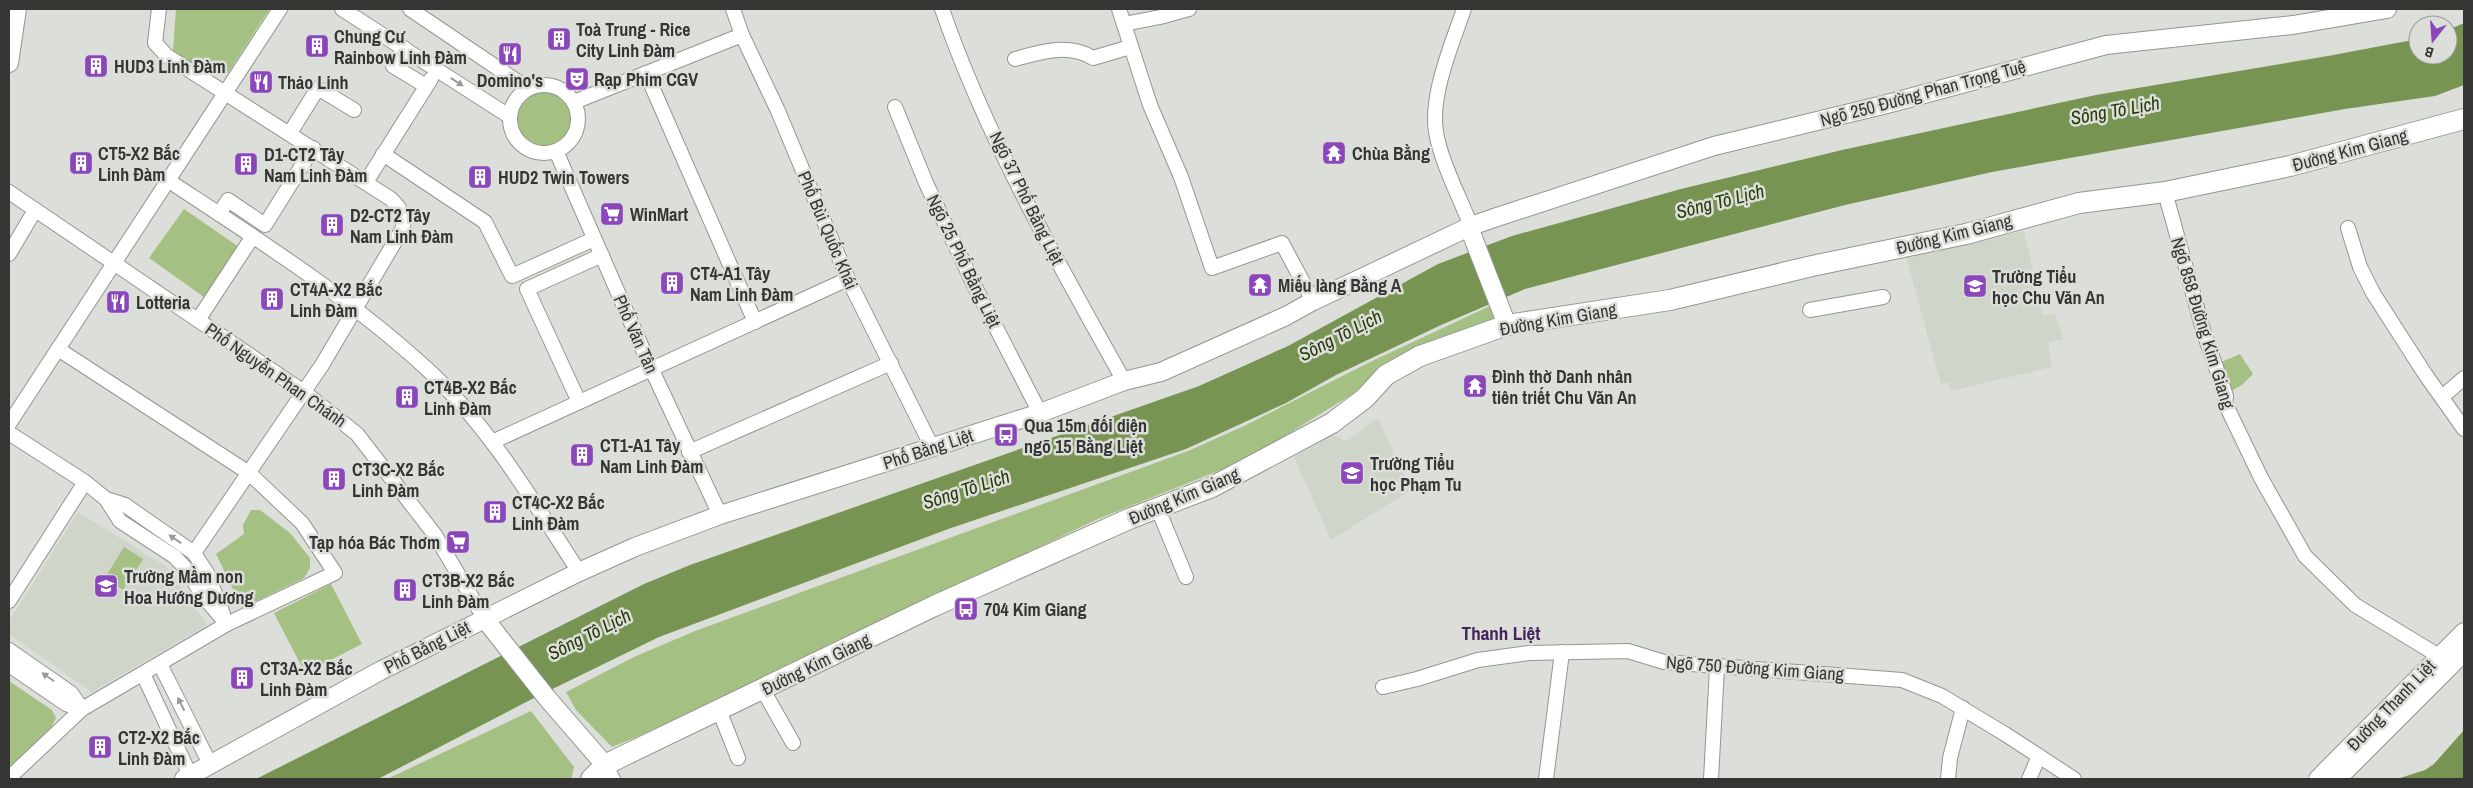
<svg xmlns="http://www.w3.org/2000/svg" width="2473" height="788" viewBox="0 0 2473 788" font-family="'Archivo Narrow',sans-serif">
<rect width="100%" height="100%" fill="#dcdfd9"/>
<g fill="#cfd5c8">
<polygon points="2024,231 2043,315 2055,314 2063,339 2048,343 2052,367 1951,391 1949,382 1941,384 1906,257"/>
<polygon points="1378,418 1411,490 1331,540 1294,457 1333,435 1347,441"/>
<polygon points="78,512 168,568 207,625 92,692 9,634 9,621"/>
</g>
<g fill="#a4c083">
<polygon points="176,9 269,9 269,10 228,73 210,75 173,51"/>
<circle cx="544" cy="119" r="34"/>
<polygon points="184,209 239,247 204,297 149,258"/>
<polygon points="1490,306 1498,321 1377,370 1354,393 1248,459 1098,519 639,736 612,747 576,710 566,692 634,657 695,631 1188,451 1244,426 1370,362"/>
<polygon points="2240,354 2253,374 2242,385 2231,391 2219,363"/>
<polygon points="251,510 260,510 290,533 310,558 310,568 304,578 242,608 216,554 244,534 243,525"/>
<polygon points="124,547 143,559 123,590 105,578"/>
<polygon points="331,584 362,644 305,673 274,613"/>
<polygon points="9,681 52,710 56,718 48,734 13,765 9,766"/>
<polygon points="531,711 574,767 571,779 387,779"/>
</g>
<g fill="#779452">
<polygon points="2464,23 2464,85 2435,96 2345,109 1992,172 1845,205 1525,289 1441,325 1336,375 1286,403 1186,449 951,528 659,637 530,700 378,779 256,779 644,584 690,565 1199,386 1288,346 1438,264 1512,236 1681,189 1842,150 2096,95 2328,56 2418,39 2418,55 2448,55 2448,30"/>
<polygon points="2464,730 2464,779 2397,779 2425,770 2434,764"/>
</g>
<g fill="none" stroke-linecap="round" stroke-linejoin="round">
<defs>
<g id="minor">
<path d="M159,9L155,43L167,56L391,199C400,208 405,215 403,228L322,365L194,553"/>
<polyline points="342,9 509,116"/>
<polyline points="410,9 527,88"/>
<polyline points="733,9 742,35 778,111 848,279 932,447"/>
<path d="M942,9C987,139 1057,261 1124,381"/>
<polyline points="1119,9 1150,105 1181,177 1212,268 1282,243 1313,301"/>
<path d="M1464,9C1452,44 1430,95 1436,132C1441,162 1460,198 1471,226"/>
<polyline points="1124,24 1160,17 1189,9"/>
<polyline points="404,48 393,66 426,86"/>
<path d="M1015,59C1041,52 1068,43 1093,58L1130,47"/>
<polyline points="646,73 755,322"/>
<circle cx="544" cy="119" r="34"/>
<polyline points="574,102 742,35"/>
<polyline points="895,107 926,183 974,285 1040,413"/>
<polyline points="290,133 318,88 354,110"/>
<polyline points="556,151 651,368 720,515"/>
<polyline points="383,154 485,222 512,276 594,239"/>
<path d="M169,181C257,239 349,297 427,369C489,426 533,501 579,572"/>
<polyline points="366,182 431,79"/>
<polyline points="9,192 304,392 357,434 435,535 484,618"/>
<polyline points="2165,192 2204,333 2226,396 2225,403 2261,478 2305,556 2355,605 2439,656"/>
<polyline points="219,214 228,200 265,225 313,148"/>
<polyline points="2348,228 2360,267 2373,293 2425,374 2464,429"/>
<polyline points="9,254 35,210"/>
<polyline points="1810,310 1883,297"/>
<polyline points="198,320 253,236"/>
<polyline points="2442,397 2464,378"/>
<polyline points="579,402 527,289 602,255"/>
<polyline points="9,424 280,9"/>
<polyline points="9,433 85,482 106,499 120,521 175,557 188,571 202,595 227,624"/>
<polyline points="492,442 848,279"/>
<polyline points="689,452 891,363"/>
<polyline points="106,499 125,505 194,553 207,573 223,614"/>
<polyline points="1158,509 1186,577"/>
<polyline points="9,601 85,482"/>
<polyline points="9,650 71,693 82,709"/>
<polyline points="160,664 210,764"/>
<polyline points="9,665 66,704 82,709"/>
<polyline points="143,674 190,775"/>
<polyline points="1383,687 1417,679 1478,660 1529,653 1628,651 1664,662 1902,680 1942,696 2005,734 2074,779"/>
<polyline points="763,690 793,743"/>
<polyline points="719,710 738,758"/>
<polyline points="605,765 613,779"/>
<polyline points="9,778 82,709 227,624 335,573 302,523 249,473 58,349"/>
<polyline points="1546,779 1562,652"/>
<polyline points="1711,779 1717,668"/>
<polyline points="1948,779 1950,758 1963,708"/>
<polyline points="2029,779 2039,756"/>
</g>
<g id="tertiary">
<polyline points="9,63 17,9"/>
<polyline points="1471,226 1472,235 1507,325"/>
<polyline points="484,618 547,698 605,765"/>
<polyline points="184,779 380,671 579,572 635,547 720,515 1040,413 1124,381 1161,372 1286,316 1313,301 1471,226 1494,218 1714,146 1887,104 2106,45 2293,25 2387,9"/>
<polyline points="2318,779 2464,632"/>
<polyline points="2337,779 2464,652"/>
</g>
<polyline id="secondary" points="591,779 605,765 623,756 934,606 1129,519 1212,487 1332,423 1365,398 1386,375 1420,356 1507,325 1670,300 1812,266 1966,234 2079,203 2165,192 2290,166 2464,119"/>
</defs>
<use href="#minor" stroke="#939690" stroke-width="16"/>
<use href="#tertiary" stroke="#939690" stroke-width="20"/>
<use href="#secondary" stroke="#939690" stroke-width="22"/>
<use href="#minor" stroke="#fff" stroke-width="14"/>
<use href="#tertiary" stroke="#fff" stroke-width="18"/>
<use href="#secondary" stroke="#fff" stroke-width="20"/>
</g>
<defs><path id="oneway-solid" d="M-6-.8H1V-3.2L6.5 0L1 3.2V.8H-6Z" transform="scale(1.25)"/></defs>
<g fill="#9a9a9a">
<use href="#oneway-solid" transform="translate(457 82) rotate(33)"/>
<use href="#oneway-solid" transform="translate(175 539) rotate(-146)"/>
<use href="#oneway-solid" transform="translate(48 677) rotate(-145)"/>
<use href="#oneway-solid" transform="translate(181 704) rotate(-117)"/>
</g>
<defs>
<symbol id="building-square" viewBox="-11 -11 22 22"><rect x="-9" y="-9" width="18" height="18" rx="4" fill="#8a46ba" stroke="#dcdfd9"/><path d="M-4-6H4V6H1V3H-1V6H-4ZM-2.5-4.3h1.7v1.8h-1.7ZM.8-4.3h1.7v1.8H.8ZM-2.5-1h1.7V.8h-1.7ZM.8-1h1.7V.8H.8Z" fill="#fff"/></symbol>
<symbol id="restaurant-square" viewBox="-11 -11 22 22"><rect x="-9" y="-9" width="18" height="18" rx="4" fill="#8a46ba" stroke="#dcdfd9"/><path d="M-5-6h1v4h1v-4h1v4h1v-4h1v5L-1.5 .5V6h-2V.5L-5-1ZM5-6V6H3V1.5H1.5Q1.5-4 5-6Z" fill="#fff"/></symbol>
<symbol id="theatre-square" viewBox="-11 -11 22 22"><rect x="-9" y="-9" width="18" height="18" rx="4" fill="#8a46ba" stroke="#dcdfd9"/><path d="M-5-5.5Q0-4 5-5.5V0Q5 5 0 6Q-5 5-5 0ZM-3.3-2.5H-1v1.5H-3.3ZM1-2.5H3.3v1.5H1ZM-2.8 1Q0 5.5 2.8 1Z" fill="#fff"/></symbol>
<symbol id="temple-square" viewBox="-11 -11 22 22"><rect x="-9" y="-9" width="18" height="18" rx="4" fill="#8a46ba" stroke="#dcdfd9"/><path d="M0-6L5-2H3V0L6.5 2.5H4V6H1.5V3h-3V6H-4V2.5H-6.5L-3 0V-2H-5Z" fill="#fff"/></symbol>
<symbol id="supermarket-square" viewBox="-11 -11 22 22"><rect x="-9" y="-9" width="18" height="18" rx="4" fill="#8a46ba" stroke="#dcdfd9"/><path d="M-6-5.5h2.5l.6 2H6L4.5 2H-2.5L-4.4-4H-6ZM-1.5 3.2a1.3 1.3 0 1 0 .1 0ZM3 3.2a1.3 1.3 0 1 0 .1 0Z" fill="#fff"/></symbol>
<symbol id="school-square" viewBox="-11 -11 22 22"><rect x="-9" y="-9" width="18" height="18" rx="4" fill="#8a46ba" stroke="#dcdfd9"/><path d="M0-5L7-2L0 1L-7-2ZM-4 1L0 2.5L4 1V4Q0 6-4 4Z" fill="#fff"/></symbol>
<symbol id="bus-square" viewBox="-11 -11 22 22"><rect x="-9" y="-9" width="18" height="18" rx="4" fill="#8a46ba" stroke="#dcdfd9"/><path d="M-5-6H5V4H4V6H2V4H-2V6H-4V4H-5ZM-3.5-4V0h7V-4ZM-3.5 1.2v1.5H-2V1.2ZM2 1.2v1.5H3.5V1.2Z" fill="#fff"/></symbol>
</defs>
<g fill-rule="evenodd">
<use href="#building-square" x="545" y="25" width="28" height="28"/>
<use href="#building-square" x="303" y="32" width="28" height="28"/>
<use href="#restaurant-square" x="496" y="40" width="28" height="28"/>
<use href="#building-square" x="82" y="52" width="28" height="28"/>
<use href="#theatre-square" x="563" y="65" width="28" height="28"/>
<use href="#restaurant-square" x="247" y="68" width="28" height="28"/>
<use href="#temple-square" x="1320" y="139" width="28" height="28"/>
<use href="#building-square" x="67" y="149" width="28" height="28"/>
<use href="#building-square" x="232" y="150" width="28" height="28"/>
<use href="#building-square" x="466" y="163" width="28" height="28"/>
<use href="#supermarket-square" x="598" y="200" width="28" height="28"/>
<use href="#building-square" x="318" y="211" width="28" height="28"/>
<use href="#building-square" x="658" y="269" width="28" height="28"/>
<use href="#temple-square" x="1246" y="271" width="28" height="28"/>
<use href="#school-square" x="1961" y="272" width="28" height="28"/>
<use href="#building-square" x="258" y="285" width="28" height="28"/>
<use href="#restaurant-square" x="104" y="288" width="28" height="28"/>
<use href="#temple-square" x="1461" y="372" width="28" height="28"/>
<use href="#building-square" x="393" y="383" width="28" height="28"/>
<use href="#bus-square" x="992" y="421" width="28" height="28"/>
<use href="#building-square" x="568" y="441" width="28" height="28"/>
<use href="#school-square" x="1338" y="459" width="28" height="28"/>
<use href="#building-square" x="320" y="465" width="28" height="28"/>
<use href="#building-square" x="481" y="498" width="28" height="28"/>
<use href="#supermarket-square" x="444" y="528" width="28" height="28"/>
<use href="#school-square" x="92" y="572" width="28" height="28"/>
<use href="#building-square" x="391" y="576" width="28" height="28"/>
<use href="#bus-square" x="952" y="595" width="28" height="28"/>
<use href="#building-square" x="228" y="664" width="28" height="28"/>
<use href="#building-square" x="86" y="733" width="28" height="28"/>
</g>
<g text-anchor="middle" dominant-baseline="central" stroke-width="5" stroke-linejoin="round" paint-order="stroke">
<g font-size="18" font-weight="bold" fill="#353634" stroke="#dcdfd9" text-anchor="start">
<text x="576" y="29">Toà Trung - Rice<tspan x="576" dy="21">City Linh Đàm</tspan></text>
<text x="334" y="36">Chung Cư<tspan x="334" dy="21">Rainbow Linh Đàm</tspan></text>
<text x="114" y="66">HUD3 Linh Đàm</text>
<text x="594" y="79">Rạp Phim CGV</text>
<text x="510" y="80" text-anchor="middle">Domino's</text>
<text x="278" y="82">Thảo Linh</text>
<text x="98" y="153">CT5-X2 Bắc<tspan x="98" dy="21">Linh Đàm</tspan></text>
<text x="1352" y="153">Chùa Bằng</text>
<text x="264" y="154">D1-CT2 Tây<tspan x="264" dy="21">Nam Linh Đàm</tspan></text>
<text x="498" y="177">HUD2 Twin Towers</text>
<text x="630" y="214">WinMart</text>
<text x="350" y="215">D2-CT2 Tây<tspan x="350" dy="21">Nam Linh Đàm</tspan></text>
<text x="690" y="273">CT4-A1 Tây<tspan x="690" dy="21">Nam Linh Đàm</tspan></text>
<text x="1992" y="276">Trường Tiểu<tspan x="1992" dy="21">học Chu Văn An</tspan></text>
<text x="1278" y="285">Miếu làng Bằng A</text>
<text x="290" y="289">CT4A-X2 Bắc<tspan x="290" dy="21">Linh Đàm</tspan></text>
<text x="136" y="302">Lotteria</text>
<text x="1492" y="376">Đình thờ Danh nhân<tspan x="1492" dy="21">tiên triết Chu Văn An</tspan></text>
<text x="424" y="387">CT4B-X2 Bắc<tspan x="424" dy="21">Linh Đàm</tspan></text>
<text x="1024" y="425">Qua 15m đối diện<tspan x="1024" dy="21">ngõ 15 Bằng Liệt</tspan></text>
<text x="600" y="445">CT1-A1 Tây<tspan x="600" dy="21">Nam Linh Đàm</tspan></text>
<text x="1370" y="463">Trường Tiểu<tspan x="1370" dy="21">học Phạm Tu</tspan></text>
<text x="352" y="469">CT3C-X2 Bắc<tspan x="352" dy="21">Linh Đàm</tspan></text>
<text x="512" y="502">CT4C-X2 Bắc<tspan x="512" dy="21">Linh Đàm</tspan></text>
<text x="440" y="542" text-anchor="end">Tạp hóa Bác Thơm</text>
<text x="124" y="576">Trường Mầm non<tspan x="124" dy="21">Hoa Hướng Dương</tspan></text>
<text x="422" y="580">CT3B-X2 Bắc<tspan x="422" dy="21">Linh Đàm</tspan></text>
<text x="984" y="609">704 Kim Giang</text>
<text x="260" y="668">CT3A-X2 Bắc<tspan x="260" dy="21">Linh Đàm</tspan></text>
<text x="118" y="737">CT2-X2 Bắc<tspan x="118" dy="21">Linh Đàm</tspan></text>
</g>
<g font-size="18" fill="#353634" stroke="#dcdfd9">
<text transform="translate(1923 93) rotate(-15)">Ngõ 250 Đường Phan Trọng Tuệ</text>
<text transform="translate(2350 150) rotate(-15)">Đường Kim Giang</text>
<text transform="translate(1027 198) rotate(64)">Ngõ 37 Phố Bằng Liệt</text>
<text transform="translate(828 230) rotate(67)">Phố Bùi Quốc Khái</text>
<text transform="translate(1954 234) rotate(-14)">Đường Kim Giang</text>
<text transform="translate(964 261) rotate(64)">Ngõ 25 Phố Bằng Liệt</text>
<text transform="translate(1558 319) rotate(-10)">Đường Kim Giang</text>
<text transform="translate(2203 323) rotate(73)">Ngõ 858 Đường Kim Giang</text>
<text transform="translate(636 334) rotate(66)">Phố Văn Tân</text>
<text transform="translate(276 375) rotate(35)">Phố Nguyễn Phan Chánh</text>
<text transform="translate(928 449) rotate(-18)">Phố Bằng Liệt</text>
<text transform="translate(1184 496) rotate(-23)">Đường Kim Giang</text>
<text transform="translate(427 647) rotate(-27)">Phố Bằng Liệt</text>
<text transform="translate(816 664) rotate(-26)">Đường Kim Giang</text>
<text transform="translate(1755 668) rotate(4)">Ngõ 750 Đường Kim Giang</text>
<text transform="translate(2391 705) rotate(-46)">Đường Thanh Liệt</text>
</g>
<g font-size="19" font-style="italic" fill="#273a08" stroke="#dcdfd9">
<text transform="translate(2115 110) rotate(-10)">Sông Tô Lịch</text>
<text transform="translate(1720 201) rotate(-14)">Sông Tô Lịch</text>
<text transform="translate(1340 335) rotate(-27)">Sông Tô Lịch</text>
<text transform="translate(966 489) rotate(-18)">Sông Tô Lịch</text>
<text transform="translate(589 634) rotate(-27)">Sông Tô Lịch</text>
</g>
<g font-size="19" font-weight="bold" fill="#45245d" stroke="#dcdfd9">
<text x="1501" y="633">Thanh Liệt</text>
</g>
</g>
<rect width="2473" height="788" fill="none" stroke="#353634" stroke-width="20"/>
<g transform="translate(2433 40) rotate(197)"><circle r="24" fill="#dcdfd9" stroke="#999b97"/>
<path d="M0-4L9 19L0 12L-9 19Z" fill="#8a46ba"/>
<text y="-8" font-size="14" font-weight="bold" text-anchor="middle" fill="#353634">B</text>
</g>
</svg>
